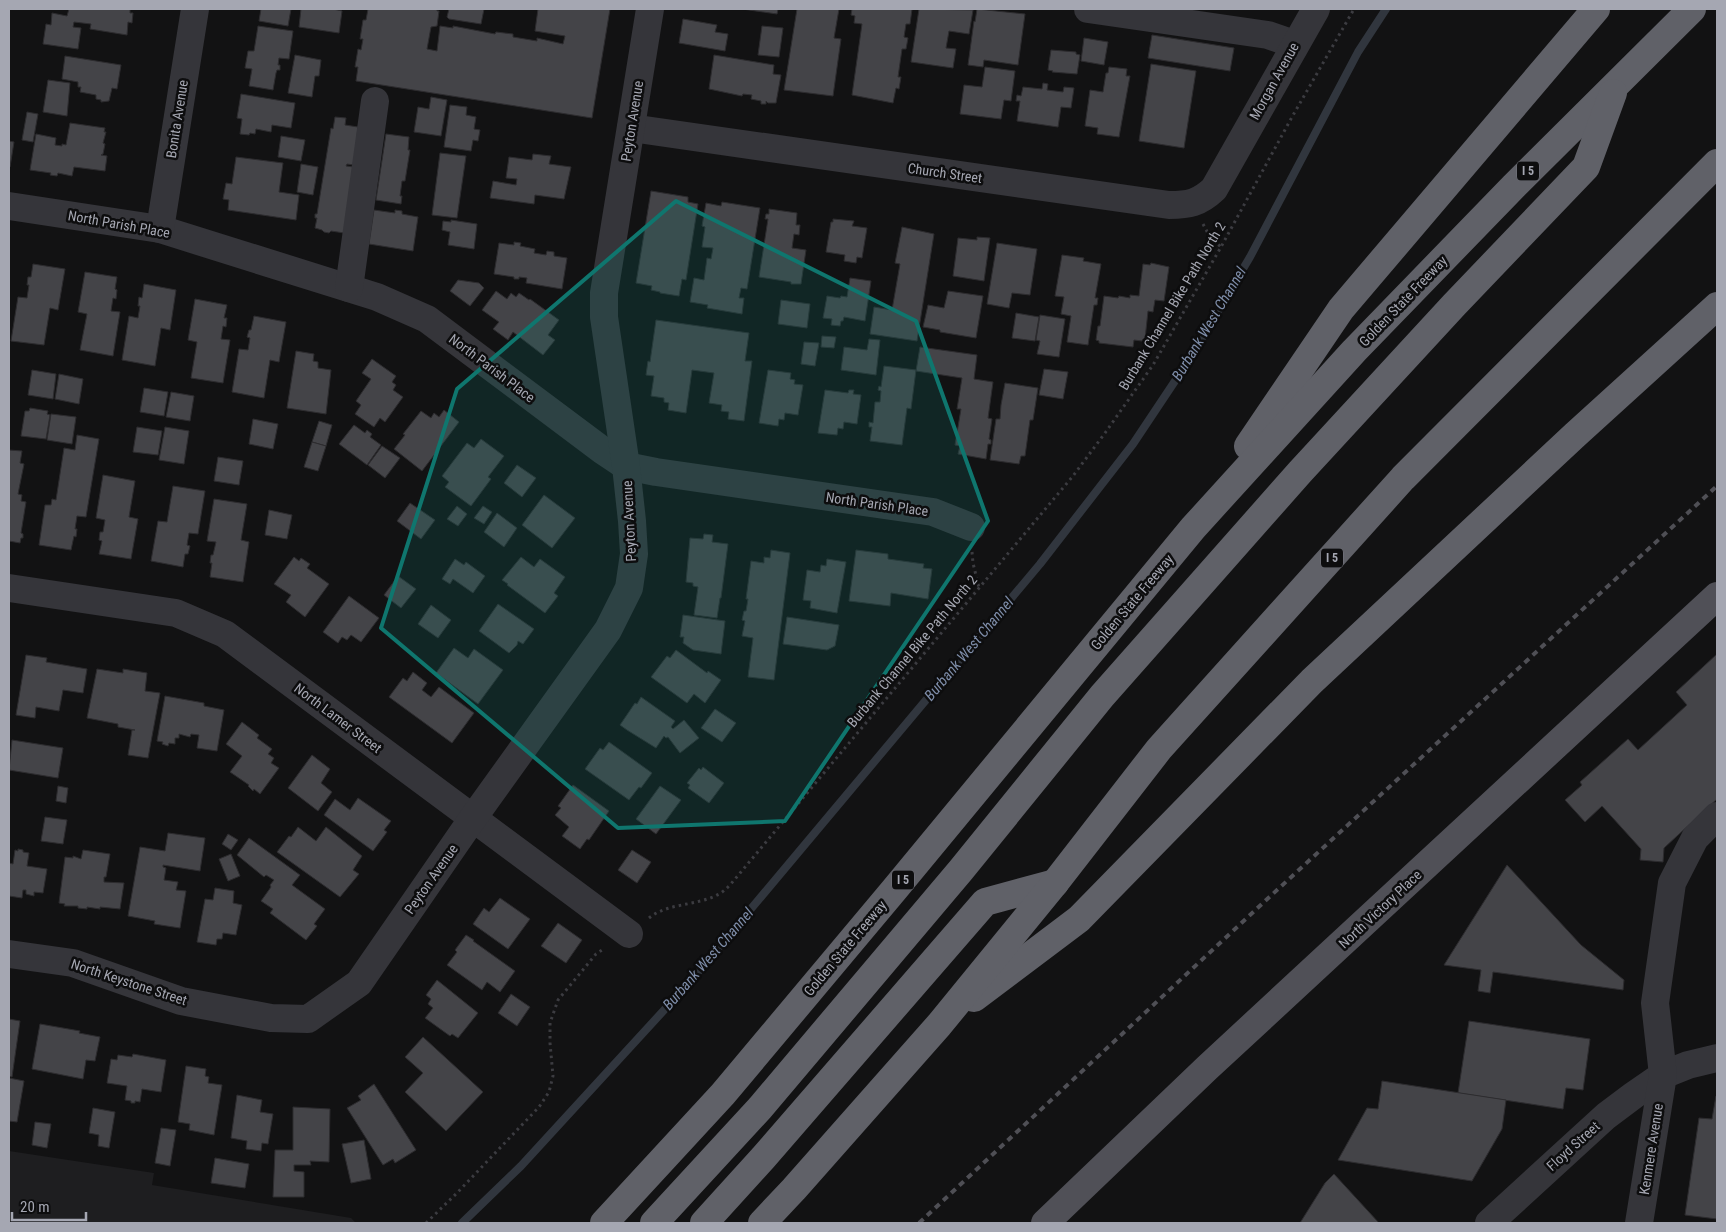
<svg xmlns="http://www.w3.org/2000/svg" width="1726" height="1232" viewBox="0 0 1726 1232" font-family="'Roboto Condensed',sans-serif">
<rect width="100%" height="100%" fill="#121213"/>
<polygon fill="#1e1e20" points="9,1151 154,1173 152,1185 351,1218 356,1223 9,1223"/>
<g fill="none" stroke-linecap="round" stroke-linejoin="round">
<polyline stroke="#31363e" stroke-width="8" points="462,1223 521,1166 688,984 1040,564 1133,444 1189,360 1250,257 1358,52 1386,9"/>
</g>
<g fill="#444448" stroke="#2d2c2f">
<polygon points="69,9 130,9 130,13 133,13 132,23 128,22 127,35 90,29 91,24 74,22 73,27 81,28 78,49 43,44 46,24 51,25 52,13 67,16"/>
<polygon points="261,9 291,9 288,26 259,21"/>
<polygon points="301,9 333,9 342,11 339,33 299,27"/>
<polygon points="368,9 437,9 437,11 439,11 437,26 431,27 427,49 437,51 440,26 453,28 453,26 495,34 496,32 513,34 513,37 537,41 537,38 563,44 565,36 535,31 538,9 610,9 592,118 356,81 358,67 355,67 358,49 361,50 363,39 360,39 363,20 366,20"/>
<polygon points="449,9 484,9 481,24 449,19 447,17"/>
<polygon points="742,9 778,9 777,14"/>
<polygon points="797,9 839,9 834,38 841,39 833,96 784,90"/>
<polygon points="852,9 912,9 910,24 906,24 904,37 908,38 906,49 902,49 898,77 901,77 899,89 896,88 893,103 852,95 862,24 854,23 855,16 851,15"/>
<polygon points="919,9 973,10 969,34 949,31 946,48 956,49 953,68 911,62"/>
<polygon points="977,9 1025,14 1018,65 984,60 983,67 968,65 974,21 975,22"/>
<polygon points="683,19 717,25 715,32 728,34 725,51 679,43"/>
<polygon points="258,26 293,31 289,59 279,58 278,65 280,65 280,70 277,70 276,73 273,90 249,86 252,69 245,68 248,51 254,51"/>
<polygon points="762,26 783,28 779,57 758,55"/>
<polygon points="1152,35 1234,48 1230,71 1148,58"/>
<polygon points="1084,38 1108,42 1104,65 1081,61"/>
<polygon points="1051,50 1076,52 1076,54 1080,55 1077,74 1052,72 1053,71 1048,70"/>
<polygon points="295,55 321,60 319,76 315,76 312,97 288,93"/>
<polygon points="714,55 774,65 773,74 781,75 776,103 768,103 766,101 766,104 761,104 761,101 751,99 752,95 743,94 742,96 709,89"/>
<polygon points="65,56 121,65 117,89 112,88 109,101 101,102 101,100 96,99 96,95 80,92 81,87 78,87 78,82 62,79"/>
<polygon points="1151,64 1196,71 1184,148 1139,141"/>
<polygon points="985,67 1015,71 1011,101 1004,100 1001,119 960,114 964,85 982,87"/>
<polygon points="1109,67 1127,69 1126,76 1130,76 1119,137 1097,134 1098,128 1085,126 1090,90 1103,92 1106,73 1108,73"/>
<polygon points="48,80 70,83 67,116 43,112"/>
<polygon points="1043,83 1048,84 1047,90 1063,92 1064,87 1074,88 1071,108 1061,107 1058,127 1017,121 1020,101 1016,101 1017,95 1021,96 1023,87 1042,89"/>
<polygon points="241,94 295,103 291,128 272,125 271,132 256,129 255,134 250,133 249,135 240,134 242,119 237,118"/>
<polygon points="431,97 447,100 441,136 414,132 418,107 429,109"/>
<polygon points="450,105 467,107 466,115 476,117 474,129 480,130 478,141 473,140 471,151 444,147"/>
<polygon points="27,112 38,114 33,142 22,140"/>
<polygon points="335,117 346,118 345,125 358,127 354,165 347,164 346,166 361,168 351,234 331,231 329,233 324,232 322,230 315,228 317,218 315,218 315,214 317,214 331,128 333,129"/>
<polygon points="70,123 105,128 104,132 106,132 103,143 105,144 103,154 101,155 107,156 105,171 74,167 72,176 58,173 57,176 50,175 51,173 30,170 36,134 56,138 55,145 62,146 62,144 66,145"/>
<polygon points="386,134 409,137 408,150 410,150 405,181 402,181 400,196 402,196 401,204 376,200"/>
<polygon points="281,136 305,140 301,161 278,157"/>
<polygon points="9,141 14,142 10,167 9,166"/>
<polygon points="440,153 466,156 457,218 432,215"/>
<polygon points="533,154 551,156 549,164 571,167 564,199 535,195 534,204 490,198 493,181 516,185 517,179 506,178 509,157 532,160"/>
<polygon points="236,157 283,163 279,192 299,195 296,220 228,210 229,200 223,199 226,183 232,184"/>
<polygon points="301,164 318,167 313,195 297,192"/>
<polygon points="651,191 688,197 688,202 698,204 686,280 682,279 679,296 660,293 660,292 651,290 652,286 636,283"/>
<polygon points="722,202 760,208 747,289 741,288 739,298 744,298 742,314 707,308 708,305 690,302 694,278 704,280 707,258 711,259 713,248 702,247 705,227 702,226 706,203 721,206"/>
<polygon points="769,209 797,213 796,225 800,225 799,235 794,234 792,248 806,250 801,284 791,284 791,282 759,277 768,219 765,219 766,214 769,214"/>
<polygon points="374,210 395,213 395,210 402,211 402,214 418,217 413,251 369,244"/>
<polygon points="833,219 854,221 852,226 867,228 862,258 857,257 856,263 844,261 845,255 826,252 831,222 833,222"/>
<polygon points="451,220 477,224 474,249 448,245 450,232 442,230 443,221 451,222"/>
<polygon points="902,227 934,234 917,341 870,334 874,307 892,310 900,264 895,263"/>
<polygon points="977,237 990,238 984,281 953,276 958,238 977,240"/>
<polygon points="514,242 521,243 520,246 535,249 534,253 546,255 547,251 554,252 554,256 567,258 562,289 526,283 527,278 519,277 519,279 514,279 514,277 494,274 499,243 514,245"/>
<polygon points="997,243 1037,249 1030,295 1012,293 1009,308 987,304"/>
<polygon points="1062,255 1084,258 1083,261 1101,264 1095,298 1098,298 1097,305 1094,305 1088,345 1067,342 1071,316 1061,314 1064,297 1055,296"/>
<polygon points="1151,263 1169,267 1164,301 1155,300 1153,312 1148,311 1145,339 1143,339 1142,341 1134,340 1133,347 1099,343 1099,341 1096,340 1098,326 1100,326 1104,296 1118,298 1119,296 1130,298 1130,295 1139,296 1143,264 1150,265"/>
<polygon points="33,264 65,269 58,310 50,308 44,345 11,341 18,297 27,298 29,285 27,285 28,277 31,277"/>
<polygon points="85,272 117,277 115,289 117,290 116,299 113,298 111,311 120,312 113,356 80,350 87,314 78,312"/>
<polygon points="850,278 871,281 865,321 844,317 843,321 841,321 840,326 831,325 832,319 823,318 827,296 840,298 841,296 847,297"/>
<polygon points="458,280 479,283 484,288 470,306 450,291"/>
<polygon points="144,284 176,290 170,330 161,328 155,366 122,360 129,316 138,318 140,306 138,306 139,297 142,298"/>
<polygon points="496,291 507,299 511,293 516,297 519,293 529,300 530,299 559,320 548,335 555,340 543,355 513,332 508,340 493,329 499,322 482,310"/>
<polygon points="948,291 983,296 976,338 940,332 940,330 923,327 928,305 944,308"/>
<polygon points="195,299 227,305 224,318 227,318 226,327 223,326 221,339 230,340 223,383 191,378 197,342 188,340"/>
<polygon points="781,300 810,304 807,328 778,324"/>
<polygon points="1016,313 1039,317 1035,341 1012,338"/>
<polygon points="1040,315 1065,319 1059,357 1037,354 1040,341 1036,340"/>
<polygon points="254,316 286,322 279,362 270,360 264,398 232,392 239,349 248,350 250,338 247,337 249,330 251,330"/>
<polygon points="656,320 749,333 745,361 752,361 744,421 728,419 729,412 721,411 722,405 709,403 714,373 692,370 686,413 668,410 669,403 664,402 664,398 651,396 654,376 646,375 648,361 650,362"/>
<polygon points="822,336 836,337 834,348 821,347"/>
<polygon points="869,339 880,340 876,375 841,370 844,347 867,350"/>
<polygon points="804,342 819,343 815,366 801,364"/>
<polygon points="920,347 977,355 974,379 993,382 988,418 992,419 989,439 991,440 991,444 988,444 986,459 958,454 960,446 955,445 961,409 957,409 962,378 916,371"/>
<polygon points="296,351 314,354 313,361 318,362 318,368 331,370 326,414 287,408"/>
<polygon points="372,359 396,376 392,382 396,385 393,390 403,397 385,422 380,418 374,427 355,414 361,405 356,401 371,379 362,373"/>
<polygon points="884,366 916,370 911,409 907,408 902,445 870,441 872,427 869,427 869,422 873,423 875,402 880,402 881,391 878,390 879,386 881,387"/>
<polygon points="1044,369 1068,372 1063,399 1039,395"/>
<polygon points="32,370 56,374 53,399 28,395"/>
<polygon points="768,370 791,373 790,379 795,380 794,384 803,385 798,415 785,413 784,420 779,419 778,426 759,423"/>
<polygon points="59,374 83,379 79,404 55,399"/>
<polygon points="1005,383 1038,388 1033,420 1030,420 1025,456 1021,456 1019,464 990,460 996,419 1000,419 1001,405"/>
<polygon points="144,388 168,392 164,416 140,412"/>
<polygon points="825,390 848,393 849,390 854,390 853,394 861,395 857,424 844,422 843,429 838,428 837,435 818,433"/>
<polygon points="171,392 194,396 190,421 166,417"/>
<polygon points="30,408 48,411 47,414 50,415 46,439 21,436 25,411 29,411"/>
<polygon points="444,410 459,422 422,471 394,449 405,435 403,434 421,411 431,418 434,413 439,417"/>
<polygon points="51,414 76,417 72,444 47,440"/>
<polygon points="253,419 278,424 273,449 249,444"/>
<polygon points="319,421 332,425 326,446 312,442"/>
<polygon points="354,425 365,433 367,430 372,434 370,437 381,445 367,465 339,444"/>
<polygon points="137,427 162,431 158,455 133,452"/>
<polygon points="165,427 189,431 184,464 159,460"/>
<polygon points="77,435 99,439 86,517 77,516 75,529 77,529 76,537 74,536 71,550 39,545 45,505 51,505 52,499 56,500 64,448 75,450"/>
<polygon points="481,439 504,456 488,477 491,479 471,506 445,487 449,482 442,476 467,443 474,448"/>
<polygon points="312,442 326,446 318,471 304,467"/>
<polygon points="382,446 400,458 385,478 368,465"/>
<polygon points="9,450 22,451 20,463 24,464 18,494 22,495 21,501 26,502 21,533 23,534 23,538 21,538 20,543 9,541"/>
<polygon points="218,457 243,461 239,485 214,481"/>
<polygon points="517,465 536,478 522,497 504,483"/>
<polygon points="103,475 135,481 129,517 138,519 131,559 99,554 102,541 99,540 100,532 103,532 105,520 96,518"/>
<polygon points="173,486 205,491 198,534 189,533 187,545 190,546 188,554 185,554 183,567 151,561 158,521 167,522"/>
<polygon points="544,495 575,518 552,548 522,525"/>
<polygon points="214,499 247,504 241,540 249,542 243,582 210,577 212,563 210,563 211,555 213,555 216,542 207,541"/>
<polygon points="410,503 435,520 421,539 397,521"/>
<polygon points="457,506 467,514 458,526 447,519"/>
<polygon points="483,506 492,512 484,524 474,518"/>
<polygon points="269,510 292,515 287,539 265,535"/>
<polygon points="497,513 517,528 504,547 484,532"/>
<polygon points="704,534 713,535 712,542 728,544 721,598 720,598 717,618 694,615 698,587 693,586 693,583 686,582 690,538 703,539"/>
<polygon points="771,550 790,553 774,680 748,677 753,638 742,636 745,621 742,620 744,611 746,611 748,599 746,599 751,561 764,563 764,557 770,558"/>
<polygon points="856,550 888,554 888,559 924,564 923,568 932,569 928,599 891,593 890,606 849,601"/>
<polygon points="294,557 299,561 301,558 310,564 307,568 329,584 305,617 286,602 291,595 274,584"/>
<polygon points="521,557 534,567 540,559 565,577 554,593 558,596 545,613 507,585 508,584 502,580"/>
<polygon points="455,559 464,565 466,562 485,576 473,593 453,579 450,584 442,579"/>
<polygon points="827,559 846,562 837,613 810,608 811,601 803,600 807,570 820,572 821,565 826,566"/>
<polygon points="398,576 416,589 401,608 384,595"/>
<polygon points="349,596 379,618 361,642 351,635 347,640 342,637 338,643 323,632"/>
<polygon points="498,604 534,629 523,644 518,641 517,645 509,653 479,631"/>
<polygon points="431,605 451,620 438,638 418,624"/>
<polygon points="683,615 725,621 721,654 693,650 683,643 684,637 680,637"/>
<polygon points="787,617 839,625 835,646 827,650 783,644"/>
<polygon points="454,648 468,658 474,649 503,670 478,704 436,673"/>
<polygon points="676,650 707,673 708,671 721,680 705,703 694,694 687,703 651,677 667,656 670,658"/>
<polygon points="1717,654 1717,799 1664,848 1663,862 1640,860 1641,849 1602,806 1585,822 1565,800 1582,785 1580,782 1628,739 1638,750 1687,705 1676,692"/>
<polygon points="26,655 47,658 46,662 87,669 83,693 63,690 59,711 36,707 35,718 16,715"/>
<polygon points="97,669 123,673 123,669 147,673 145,691 160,693 148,758 128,755 132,730 135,730 118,727 118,724 87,718"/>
<polygon points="413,672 427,683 422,690 431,697 439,687 474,713 452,743 389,697 403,678 407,681"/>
<polygon points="165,696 204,703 204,706 224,710 217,751 197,748 199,735 191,734 190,737 179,734 179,738 175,738 175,744 169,743 168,746 162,744 163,742 157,741"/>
<polygon points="641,697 675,721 671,727 673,729 684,720 699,738 680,753 668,737 666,738 664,736 656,748 627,730 620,725 635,703 637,704"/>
<polygon points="715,709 736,723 722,742 701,728"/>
<polygon points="242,722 259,735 257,738 272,749 268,754 274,758 271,763 279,768 260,794 254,789 253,791 248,786 249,785 230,772 242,756 226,744"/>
<polygon points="12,740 63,748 58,778 9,770"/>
<polygon points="609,742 652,773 641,788 639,787 629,800 585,769 600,748 603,750"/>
<polygon points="312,755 330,769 321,783 332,792 318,811 288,788"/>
<polygon points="703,767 724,783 709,803 688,788 690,785 687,783 699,768 701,770"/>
<polygon points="573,785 609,811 589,840 587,839 580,849 562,836 569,827 555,815 561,808 558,806"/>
<polygon points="58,786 68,788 66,803 56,801"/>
<polygon points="660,786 681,800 656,834 636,819"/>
<polygon points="358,798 391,821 384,830 387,832 373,851 324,815 335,799 350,810"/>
<polygon points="45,817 67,820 63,844 41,841"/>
<polygon points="298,827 316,841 326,827 362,856 353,870 359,874 340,897 277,852 289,836 291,837"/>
<polygon points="168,833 205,838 200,871 163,865 163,867 166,868 164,880 178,882 176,890 186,891 180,928 154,924 155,921 128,916 140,847 165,851"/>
<polygon points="228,834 238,840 231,850 222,844"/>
<polygon points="249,838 300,875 292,885 325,909 314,924 317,926 306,940 270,913 273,909 261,901 271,887 270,885 274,880 266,875 264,877 237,855"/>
<polygon points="18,849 23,850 23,852 29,853 27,866 47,869 43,893 34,892 34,896 26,894 26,890 23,890 22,898 9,896 9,863 13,864 15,850 18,851"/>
<polygon points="83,850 110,854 106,877 104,877 104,882 124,883 120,909 100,907 100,909 87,907 87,909 78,908 78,906 64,906 65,904 59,903 65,857 73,858 73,856 81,859"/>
<polygon points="632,850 651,862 637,883 618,870"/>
<polygon points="231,854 240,876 228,881 219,859"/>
<polygon points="1507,865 1581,945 1624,980 1623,990 1493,972 1490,993 1478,991 1481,970 1444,965"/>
<polygon points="215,888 234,891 233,903 242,905 236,935 223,933 222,939 217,939 216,945 197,942 205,899 213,900"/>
<polygon points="500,898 530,919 508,949 473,924 484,908 489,912"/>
<polygon points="558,923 582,940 566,963 541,946"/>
<polygon points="466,935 474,940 473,941 515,971 500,992 487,982 482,990 447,965 457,952 455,950"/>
<polygon points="437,980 478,1013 458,1038 452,1034 450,1036 425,1018 433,1008 428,1004 431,999 426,995"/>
<polygon points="511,994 530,1007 517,1026 498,1013"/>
<polygon points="9,1019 20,1021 12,1077 9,1076"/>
<polygon points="1469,1021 1590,1039 1583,1090 1566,1088 1563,1109 1458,1093"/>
<polygon points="40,1024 80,1031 79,1033 100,1037 95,1061 86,1060 83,1079 32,1069"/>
<polygon points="423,1037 483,1092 446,1131 405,1092 423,1073 405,1057"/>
<polygon points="133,1054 166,1060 161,1092 142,1089 140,1102 135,1101 135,1103 131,1103 131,1101 125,1100 127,1086 107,1083 111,1059 117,1060 118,1055 132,1057"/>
<polygon points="186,1066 206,1069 205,1076 209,1077 208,1083 222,1085 214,1135 189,1130 190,1124 178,1122"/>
<polygon points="9,1078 24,1081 17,1122 9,1121"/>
<polygon points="1382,1081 1506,1100 1502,1129 1472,1181 1338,1160 1367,1108 1378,1109"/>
<polygon points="374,1084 416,1150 395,1163 393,1159 383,1165 347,1108 361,1100 358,1096"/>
<polygon points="237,1095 262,1100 260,1112 273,1114 268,1144 262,1143 261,1151 246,1149 247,1141 231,1138"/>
<polygon points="1716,1096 1717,1096 1717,1219 1685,1215 1699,1118 1712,1119"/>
<polygon points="293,1107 330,1109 329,1162 310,1161 311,1165 294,1165 294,1171 304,1172 304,1197 273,1197 275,1150 293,1150"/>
<polygon points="93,1108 115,1112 109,1148 98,1146 99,1135 89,1133"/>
<polygon points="35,1122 51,1124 47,1148 32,1145"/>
<polygon points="161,1128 176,1130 170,1166 155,1163"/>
<polygon points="364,1140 371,1179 351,1183 342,1144"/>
<polygon points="215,1158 249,1164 245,1188 211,1183"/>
<polygon points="1334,1174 1379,1223 1300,1223 1325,1183"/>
</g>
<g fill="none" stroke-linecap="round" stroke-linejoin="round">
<g stroke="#3c3c41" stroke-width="3" stroke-dasharray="2.5 4" stroke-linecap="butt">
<polyline points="1203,224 1210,237 1221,247"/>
<polyline points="972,552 973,563 979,588"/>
<path d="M649,918C667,903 696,906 717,895C722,893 726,889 730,885L1073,476L1105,433L1153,365L1221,247L1292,117L1354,9"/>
<polyline points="426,1223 457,1193 539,1107 549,1092 553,1076 550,1043 550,1023 558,1000 596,954 605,948"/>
</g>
<g stroke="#35353a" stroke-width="28">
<polyline points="1088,9 1268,35 1294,44"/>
<path d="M631,128L1169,205C1189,205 1199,203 1214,189L1316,9"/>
<polyline points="9,206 160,229 377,297 427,319 602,450 626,466 656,472 933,512 971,527"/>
<polyline points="160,229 195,9"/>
<polyline points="349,288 375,101"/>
<polyline points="9,588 176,613 225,634 629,934"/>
<polyline points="9,954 73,963 181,1001 271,1018 308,1019 359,983 473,818 608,630 629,588 634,554 632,521 626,466 604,317 604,293 650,9"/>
<polyline points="1489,1223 1606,1116 1634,1095 1663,1075 1688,1065 1717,1058"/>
<polyline points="1639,1223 1663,1075 1655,1003 1672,883 1695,838 1717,816"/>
</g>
<polyline stroke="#505057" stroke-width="28" points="1045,1223 1207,1068 1717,596"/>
<g stroke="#606168" stroke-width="28">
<polyline points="1248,446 1341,309 1596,9"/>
<polyline points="974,998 1079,919 1312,681 1575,435 1717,306"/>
<polyline points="604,1223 723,1094 894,890 1193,528 1354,351 1514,186 1692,9"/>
<polyline points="654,1223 760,1108 961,870 1102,696 1300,472 1454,305 1586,167 1613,93"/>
<polyline points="704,1223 763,1158 985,902 1055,883"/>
<polyline points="762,1223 794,1189 939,1025 1055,883 1159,749 1403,478 1717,163"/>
</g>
<polyline stroke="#4f4f55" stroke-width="4" stroke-dasharray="6 5" stroke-linecap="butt" points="919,1223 1264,902 1717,486"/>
</g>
<path fill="#0f766e" fill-opacity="0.2" stroke="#0f766e" stroke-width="4" stroke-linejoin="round" d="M676,201L916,321L988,521L785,821L618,828L381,628L457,389Z"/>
<g text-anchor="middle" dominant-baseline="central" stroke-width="5" stroke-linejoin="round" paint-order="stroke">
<g fill="#0d0d0e" stroke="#777981" stroke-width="1">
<rect x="1517" y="161.5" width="22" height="19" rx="4"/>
<rect x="1321" y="548.5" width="22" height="19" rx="4"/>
<rect x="892" y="870.5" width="22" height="19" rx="4"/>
</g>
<g font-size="12" font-weight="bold" fill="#a5a7b2">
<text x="1528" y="171">I 5</text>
<text x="1332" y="558">I 5</text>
<text x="903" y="880">I 5</text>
</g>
<g font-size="14" fill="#a5a7b2" stroke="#0d0d0e">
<text transform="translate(1274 81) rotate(-61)">Morgan Avenue</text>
<text transform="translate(177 119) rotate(-81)">Bonita Avenue</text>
<text transform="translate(632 121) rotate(-81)">Peyton Avenue</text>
<text transform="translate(945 173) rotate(8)">Church Street</text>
<text transform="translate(119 224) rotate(10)">North Parish Place</text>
<text transform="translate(1403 301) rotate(-46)">Golden State Freeway</text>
<text transform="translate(1172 306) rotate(-59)">Burbank Channel Bike Path North 2</text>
<text transform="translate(492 368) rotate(37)">North Parish Place</text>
<text transform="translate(877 504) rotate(8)">North Parish Place</text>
<text transform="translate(629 521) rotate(-93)">Peyton Avenue</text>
<text transform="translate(1132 602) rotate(-50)">Golden State Freeway</text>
<text transform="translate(912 651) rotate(-50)">Burbank Channel Bike Path North 2</text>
<text transform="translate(338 718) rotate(37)">North Lamer Street</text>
<text transform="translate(431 879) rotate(-55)">Peyton Avenue</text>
<text transform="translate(1380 909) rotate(-43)">North Victory Place</text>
<text transform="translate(845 948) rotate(-50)">Golden State Freeway</text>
<text transform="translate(129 982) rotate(18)">North Keystone Street</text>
<text transform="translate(1573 1146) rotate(-42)">Floyd Street</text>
<text transform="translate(1651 1149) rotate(-81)">Kenmere Avenue</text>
</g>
<g font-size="15" font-style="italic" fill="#7f8eaa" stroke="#0d0d0e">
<text transform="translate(1209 324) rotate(-59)">Burbank West Channel</text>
<text transform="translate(969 649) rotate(-50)">Burbank West Channel</text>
<text transform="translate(708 959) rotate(-49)">Burbank West Channel</text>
</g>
</g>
<rect width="1726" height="1232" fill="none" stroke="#a5a7b2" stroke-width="20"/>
<path d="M12 1212v8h74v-8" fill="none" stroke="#a5a7b2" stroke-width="2.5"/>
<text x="20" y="1212" font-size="15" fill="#a5a7b2" stroke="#0d0d0e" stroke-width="4" paint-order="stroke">20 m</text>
</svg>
